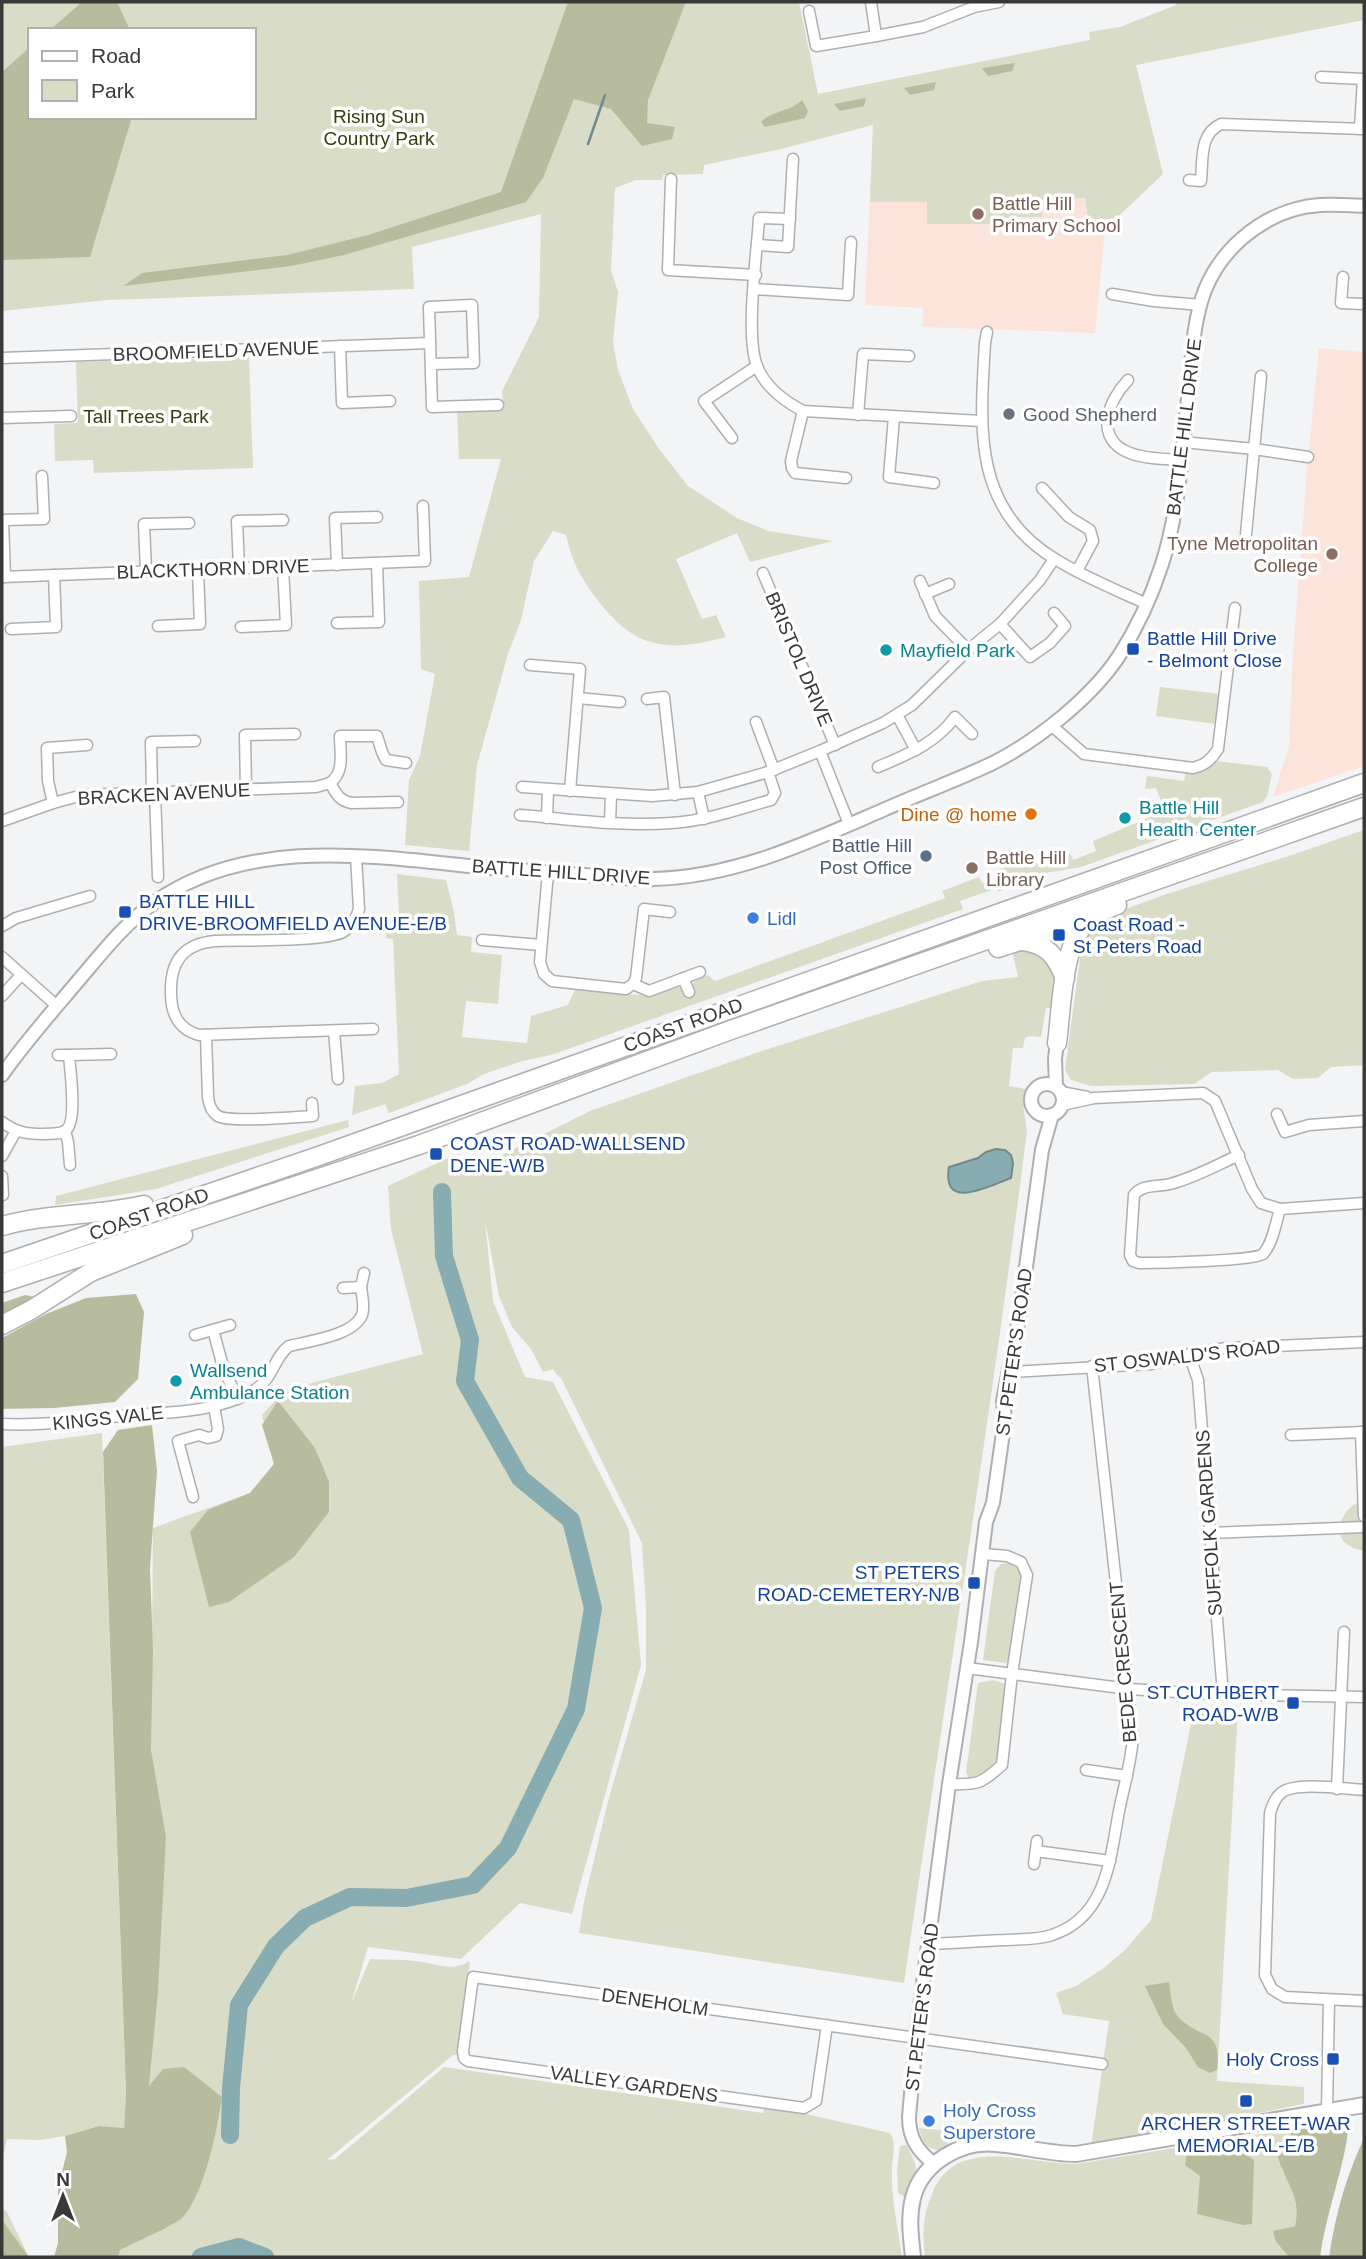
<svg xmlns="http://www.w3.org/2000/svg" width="1366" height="2259" viewBox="0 0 1366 2259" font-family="Helvetica,sans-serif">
<rect width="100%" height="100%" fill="#f3f4f6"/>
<g fill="#fde4da">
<polygon points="873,125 1086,198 1089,226 1105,229 1095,333 923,327 923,308 865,305"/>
<polygon points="1319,348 1364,352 1364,766 1273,797 1289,746 1293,651 1308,457"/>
</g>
<g fill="#d9dcc7" fill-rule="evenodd">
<path d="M2,2H799L818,94L1090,40L1089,32L1120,27L1176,5L1177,2H1364V20L1136,65L1163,174L1105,229L1089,227L1085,198L1040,200L1042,217H1009L1008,224H927V202H870L873,125L781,149L704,165L703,174L663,175L662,180H636L615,188L611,270L618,292L613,342L618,370L633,409L659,449L688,486L737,518L768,531L833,541L750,562L737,533L676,559L702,619L716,615L726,637C667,653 634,649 596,598C580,576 572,562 566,535L553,531L534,561L521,620L508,654L477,765L469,851L405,845L409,780L420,756L435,674L421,669L419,581L469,577L501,459H459L457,411L503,409L502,391L539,317L541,214L412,247L414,289L108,300L2,311ZM30,30H254V117H30Z"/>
<polygon points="249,357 253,468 94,473 93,460 55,461 54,424 78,423 76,362"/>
<polygon points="1160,687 1220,694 1216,724 1156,716"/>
<polygon points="1216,761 1267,767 1272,774 1267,796 1263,802 1081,867 1039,874 1027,878 998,892 994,881 998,877 995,871 1021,862 1023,867 1070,854 1073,860 1096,851 1093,841 1165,811 1156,788 1145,789 1147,776 1184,781 1186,772 1201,771"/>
<path d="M1364,830V1065L1331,1067L1318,1078L1293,1079L1278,1070L1212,1072L1194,1084L1091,1086L1071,1080L1065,1070L1081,951L1090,925C1146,898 1199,884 1257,866C1293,855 1329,842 1364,830Z"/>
<polygon points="397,874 446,880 454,912 457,935 472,937 471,952 502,955 498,1004 466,1001 462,1037 527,1043 531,1016 568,1005 575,989 650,996 678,987 684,990 691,987 695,981 708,975 715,981 945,898 942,891 979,877 982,883 989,883 992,890 960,901 963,909 551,1055 522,1061 484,1074 467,1084 389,1113 385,1104 352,1115 355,1086 382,1083 399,1074 393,939 386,938 385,921 399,915"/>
<path d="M1029,947L1041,950L1057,971L1051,1008H1046L1041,1037L1030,1036L1025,1038L1023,1048H1013L1009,1086L1026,1089C1021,1103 1025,1116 1027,1131C991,1415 945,1699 904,1983L579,1933L584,1902L608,1801L646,1670V1607L642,1543L561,1378L558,1376L553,1369L543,1372L531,1349L512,1327L499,1296L485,1220L493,1301L525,1377L553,1382L629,1530L641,1665L572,1914L520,1903L461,1959L368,1947L351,2004L370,1959C385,1960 401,1959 415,1961C437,1963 449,1973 470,1961L458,2055H453L327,2160L335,2159L444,2067L763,2113L764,2109L806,2114L890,2133C897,2144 892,2157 892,2170C891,2198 898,2229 902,2257H273L254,2246L231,2243L191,2257H118L120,2250L148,2235L149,2088L166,1836L151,1749L153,1528L250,1493L274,1464L262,1415L285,1390L423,1354L391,1229L388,1186L450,1157L478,1167L590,1111L765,1050L982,981L1018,977L1012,950Z"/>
<polygon points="348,1120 349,1127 156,1189 55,1205 56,1196"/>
<polygon points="102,1433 126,2093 124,2129 99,2126 65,2136 40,2140 7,2139 4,2153 2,2154 2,1447"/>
<path d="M1364,1501V1551C1359,1550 1352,1548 1348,1545C1330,1533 1344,1504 1364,1501Z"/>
<polygon points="1008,1563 1014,1564 1021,1574 1012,1656 1006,1663 983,1660 995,1571 1001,1564"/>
<polygon points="993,1680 1005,1684 1007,1691 996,1762 988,1771 970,1779 966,1773 978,1683"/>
<polygon points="1238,1708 1217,2081 1304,2087 1304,2104 1091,2147 1109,2021 1063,2014 1056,1993 1076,1986 1104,1968 1125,1950 1151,1920 1194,1709"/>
<path d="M919,2128L949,2131L947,2146L942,2150C927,2151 922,2141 919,2128Z"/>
<path d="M1292,2129L1281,2169C1292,2188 1300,2204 1295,2226L1274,2231L1276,2242L1289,2257H925C922,2235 923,2215 932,2194C955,2134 1027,2164 1076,2164Z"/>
<path d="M906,2145C921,2171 918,2172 906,2198L898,2193L897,2171L900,2146Z"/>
<polygon points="2,2209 7,2212 29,2257 2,2257"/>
</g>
<g fill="#b7bc9e">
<polygon points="82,2 117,2 130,30 50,30"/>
<polygon points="568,2 686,2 648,100 647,123 675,127 672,139 642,146 611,109 574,99 543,178 526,202 344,255 291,266 123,286 142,273 287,255 368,235 501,192"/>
<polygon points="30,47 30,117 132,117 90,257 2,260 2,72"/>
<polygon points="1015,63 1012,71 988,76 982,68"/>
<polygon points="936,82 934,90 910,95 904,88"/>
<polygon points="866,98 864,106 840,111 834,104"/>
<path d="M802,100L808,111L805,118L765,127L761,122C772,110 791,112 802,100Z"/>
<polygon points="136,1294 144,1312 138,1379 115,1402 54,1408 2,1409 2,1338 46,1314 86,1298"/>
<polygon points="25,1295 36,1297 2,1315 2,1303"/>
<polygon points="278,1401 315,1448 329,1482 329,1512 294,1557 229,1602 209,1607 190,1532 208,1510 250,1493 274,1464 262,1425"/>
<path d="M152,1425L157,1471L150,1568L153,1650L151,1749L166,1836L158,1991L149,2086L163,2069L184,2067L222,2097C217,2130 205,2192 183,2217C177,2224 132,2244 120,2250L118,2257H54L58,2243V2188L67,2152L65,2136L99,2126L124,2128L126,2093L103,1452L118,1430Z"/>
<path d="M1169,1982C1171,1993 1171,2010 1179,2018C1202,2040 1222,2028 1217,2070L1210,2073L1198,2067L1186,2048L1163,2024L1145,1986Z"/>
<path d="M1349,2125C1344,2170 1326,2212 1320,2257H1289L1276,2242L1273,2231L1295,2226C1302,2197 1285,2183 1278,2157L1287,2148L1292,2129L1306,2126Z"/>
<path d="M1364,2138V2257H1329C1336,2212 1345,2180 1364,2138Z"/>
<polygon points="1221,2145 1242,2152 1254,2160 1252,2224 1243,2225 1197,2214 1200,2176 1185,2165 1187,2154 1198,2149"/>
<polygon points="2,2220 29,2257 30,2257 2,2257"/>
</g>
<path fill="#87acb1" stroke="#708a8d" stroke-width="2" d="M996,1149L1005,1150L1011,1155L1013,1163L1011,1178C990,1186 941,1212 949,1167L978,1158L986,1152Z"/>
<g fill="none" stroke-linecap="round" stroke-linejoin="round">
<polyline stroke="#708a8d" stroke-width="2.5" points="588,144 605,95"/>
<g stroke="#87acb1" stroke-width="18">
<polyline points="230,2135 231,2088 239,2005 276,1946 305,1918 350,1897 406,1898 473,1885 508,1848 576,1709 593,1608 571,1520 520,1478 465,1381 470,1340 444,1256 442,1192"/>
<polyline points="201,2257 239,2247 265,2257"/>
</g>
<defs>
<g id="minor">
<polyline points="871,2 876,36 923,27 974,7 999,2"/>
<polyline points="809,11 816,46 876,36"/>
<polyline points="1321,77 1363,79 1360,129"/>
<polyline points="671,179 668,270 756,275"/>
<path d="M1189,180L1201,181C1203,160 1199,134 1221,124L1364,129"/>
<path d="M790,219L759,218C757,254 745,335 757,366C765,387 784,401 803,411L981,421"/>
<polyline points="757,245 788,247 793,159"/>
<polyline points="1343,277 1341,303 1364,304"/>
<polyline points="754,289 848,295 851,242"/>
<polyline points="1112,294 1154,301 1201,305"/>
<path d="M987,332L985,343C980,426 972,509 1055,559C1084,577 1116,590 1147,604"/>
<polyline points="340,346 342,403 390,401"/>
<polyline points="2,358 430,343"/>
<polyline points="431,364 474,363 472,305 429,307 432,407 498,405"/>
<path d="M1128,380C1108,401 1093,439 1130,453C1145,459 1165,459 1181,460"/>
<polyline points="803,411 791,461 792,468 795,473 846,478"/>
<polyline points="858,415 863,354 909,356"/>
<polyline points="894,417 889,477 934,483"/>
<polyline points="2,418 71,416"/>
<polyline points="732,438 704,401 757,366"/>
<polyline points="1183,442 1254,449 1308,457"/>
<polyline points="1042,488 1069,517 1090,530 1093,541 1077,571"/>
<polyline points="1246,534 1261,376"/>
<polyline points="337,565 335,518 377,517"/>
<polyline points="239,568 237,521 283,520"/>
<polyline points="146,571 144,524 189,523"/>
<polyline points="763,573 835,745"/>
<polyline points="2,577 425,561 423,506"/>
<polyline points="5,577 3,520 44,519 42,476"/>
<polyline points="920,581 935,616 968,650"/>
<polyline points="925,594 949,584"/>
<polyline points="337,623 379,622 377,563"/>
<polyline points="1000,624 1030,657 1050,643 1065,626 1054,613"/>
<polyline points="158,626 200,624 198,570"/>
<polyline points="241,627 286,625 283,567"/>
<polyline points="11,629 56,627 54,575"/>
<polyline points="530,665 580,669 570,791"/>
<polyline points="578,698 620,702"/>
<polyline points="647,699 664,697 675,795"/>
<polyline points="897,715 916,750"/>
<polyline points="756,722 774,770"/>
<path d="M1051,725L1084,754L1193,768C1205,765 1211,760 1218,749L1235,608"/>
<polyline points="820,751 849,824"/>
<path d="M878,767C908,754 935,744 955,717L972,734"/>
<polyline points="522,787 652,796 698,792 768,772 820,751 883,723 912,705 968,650 1000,624 1040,580 1054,559"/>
<polyline points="246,790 245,735 295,734"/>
<polyline points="698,792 704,819"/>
<polyline points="152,793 151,742 195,741"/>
<polyline points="155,793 158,877"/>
<path d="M398,802L352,803C339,801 336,793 330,783C345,772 340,753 340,736H377L382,752L386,760L406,763"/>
<polyline points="53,803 48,781 47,748 87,745"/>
<path d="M520,815C570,819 621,827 671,823C705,821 739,809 771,800L775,793L768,772"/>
<polyline points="547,818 548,789"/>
<polyline points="2,821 53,803 83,795 316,787 330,783"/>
<polyline points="610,822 611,794"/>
<path d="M356,856L359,909C356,919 352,927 343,932C325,942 241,940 215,941C183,944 170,962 171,993C171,1014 178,1029 199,1035L373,1029"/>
<polyline points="548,873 540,962 544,974 552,981 626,989 633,984 649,991 700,972"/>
<polyline points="2,926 16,918 90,896"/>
<polyline points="482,940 541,945"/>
<polyline points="2,957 57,1006"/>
<polyline points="683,978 689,992"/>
<polyline points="633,984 636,978 644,909 670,912"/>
<polyline points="2,996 21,975"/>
<polyline points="334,1031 338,1079"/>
<path d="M206,1035L208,1097C209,1105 211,1112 218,1116C230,1123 295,1117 313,1116L312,1103"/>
<polyline points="58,1055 69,1055"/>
<polyline points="1061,1092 1087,1097"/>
<polyline points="1062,1105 1094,1098 1203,1093 1215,1101 1252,1189 1261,1203 1280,1209 1364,1203"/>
<polyline points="1277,1114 1285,1132 1309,1125 1364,1121"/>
<path d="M2,1122C16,1132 25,1134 43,1134C50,1133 59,1135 65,1131C78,1123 70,1070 69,1055L111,1054"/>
<polyline points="65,1131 68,1142 70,1165"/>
<path d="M1239,1155C1217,1165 1194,1178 1170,1184C1158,1187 1142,1184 1134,1195L1130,1255L1133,1261L1139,1263C1155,1263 1256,1261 1263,1254C1273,1243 1276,1222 1280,1209"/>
<polyline points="2,1156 16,1131"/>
<polyline points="2,1176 3,1195"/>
<polyline points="343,1288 361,1287 364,1273"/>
<polyline points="213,1330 224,1370 238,1399"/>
<polyline points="195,1335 230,1325"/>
<polyline points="1189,1354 1198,1380 1223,1694"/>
<polyline points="1010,1372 1151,1364 1211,1350 1228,1348 1364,1342"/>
<path d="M2,1424C42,1426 81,1420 121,1416C164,1412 214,1414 253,1391C274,1379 273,1358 289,1346C309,1341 353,1336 362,1315C365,1307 362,1296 361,1287"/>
<polyline points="1361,1432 1364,1516"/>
<polyline points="1291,1435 1364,1432"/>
<polyline points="193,1497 178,1441 199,1435 208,1438 216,1436 218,1429 214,1406"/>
<polyline points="1210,1533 1364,1527"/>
<polyline points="967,1668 1129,1689 1209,1694 1364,1697"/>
<polyline points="1086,1770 1127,1776"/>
<path d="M949,1784C978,1785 981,1784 1002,1765L1012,1674L1027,1575L1021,1562L1007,1556L983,1554"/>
<polyline points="1337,1789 1344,1632"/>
<path d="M1364,1790C1345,1789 1295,1781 1281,1793C1275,1798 1272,1806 1270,1813L1265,1975L1272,1989L1285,1997L1364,2001"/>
<polyline points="1036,1851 1110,1861"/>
<polyline points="1034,1864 1037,1841"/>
<path d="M930,1944C955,1943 980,1941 1005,1940C1020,1939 1038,1940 1052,1935C1107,1917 1110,1859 1119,1811C1124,1786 1131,1763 1133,1737L1092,1366"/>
<path d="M827,2025L816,2101L804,2108L468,2061L464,2058L463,2051L473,1977C683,2005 892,2034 1102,2064"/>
<polyline points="1327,2111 1329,2000"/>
</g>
<g id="tertiary">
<path d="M2,1075C25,1042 52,1012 78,981C102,953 124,924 155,902C246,838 365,855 469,866C512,870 555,873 598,876C617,877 636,880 654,879C735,877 809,842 883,810C919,794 957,780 993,763C1038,740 1091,698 1119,656C1137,628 1152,595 1162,564C1180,508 1182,448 1189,390C1192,357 1193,321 1205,290C1221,250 1258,218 1300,208C1321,203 1343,205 1364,206"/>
<circle cx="1047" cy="1100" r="16"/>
<polyline points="1056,1086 1055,1058 1057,1043"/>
<path d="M934,2164C918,2151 909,2139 909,2117L916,2037L949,1784L971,1642L986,1522L993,1503L1005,1419L1003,1401L1019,1318L1042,1150L1052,1115"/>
</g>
<path id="secondary" d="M913,2257C911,2238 908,2218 913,2198C922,2163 961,2140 996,2144C1023,2146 1048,2154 1076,2154L1364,2105"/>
<g id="trunk">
<path d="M1023,941C1047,944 1056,956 1065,978"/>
<polyline points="998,948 1047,932 1117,905"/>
<path d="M1057,1043C1062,1008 1061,941 1091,918"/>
<path d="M2,1226C49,1213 97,1216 144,1205"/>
<polyline points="2,1264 316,1157 1364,783"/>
<polyline points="2,1283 419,1145 731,1030 1364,807"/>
<polyline points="2,1325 31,1310 91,1272 183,1235"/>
</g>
</defs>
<use href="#minor" stroke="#aeafb1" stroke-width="13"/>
<use href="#tertiary" stroke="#aeafb1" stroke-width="16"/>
<use href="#secondary" stroke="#aeafb1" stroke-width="18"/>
<use href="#trunk" stroke="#aeafb1" stroke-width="21"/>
<use href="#minor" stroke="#fff" stroke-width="10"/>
<use href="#tertiary" stroke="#fff" stroke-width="12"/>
<use href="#secondary" stroke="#fff" stroke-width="14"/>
<use href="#trunk" stroke="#fff" stroke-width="18"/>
</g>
<g fill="#8d6e63" stroke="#fff" stroke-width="2.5">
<circle cx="978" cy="214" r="7"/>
<circle cx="1332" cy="554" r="7"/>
<circle cx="972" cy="868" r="7"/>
</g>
<circle fill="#6b7280" stroke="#fff" stroke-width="2.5" cx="1009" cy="414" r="7"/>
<g fill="#1a4fb4" stroke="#fff" stroke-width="2.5">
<rect x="1126" y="642" width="14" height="14" rx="3.5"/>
<rect x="118" y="905" width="14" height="14" rx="3.5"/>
<rect x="1052" y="928" width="14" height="14" rx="3.5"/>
<rect x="429" y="1147" width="14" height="14" rx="3.5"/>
<rect x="967" y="1576" width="14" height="14" rx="3.5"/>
<rect x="1286" y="1696" width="14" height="14" rx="3.5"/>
<rect x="1326" y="2052" width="14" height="14" rx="3.5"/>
<rect x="1239" y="2094" width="14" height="14" rx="3.5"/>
</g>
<g fill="#0f9aa8" stroke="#fff" stroke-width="2.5">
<circle cx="886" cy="650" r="7"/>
<circle cx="1125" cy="818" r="7"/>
<circle cx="176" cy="1381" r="7"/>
</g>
<circle fill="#e8710a" stroke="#fff" stroke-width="2.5" cx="1031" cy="814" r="7"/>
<circle fill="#5c6f8a" stroke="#fff" stroke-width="2.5" cx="926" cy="856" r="7"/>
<g fill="#3f7fe0" stroke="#fff" stroke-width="2.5">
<circle cx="753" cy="918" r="7"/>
<circle cx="929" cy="2121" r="7"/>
</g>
<g text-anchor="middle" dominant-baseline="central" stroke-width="7" stroke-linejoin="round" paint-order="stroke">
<g font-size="19" fill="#383c08" stroke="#fff">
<text x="379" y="116">Rising Sun<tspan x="379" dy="22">Country Park</tspan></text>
<text x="146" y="416">Tall Trees Park</text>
</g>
<g font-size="19" fill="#785e54" stroke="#fff" text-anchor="start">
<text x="992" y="203">Battle Hill<tspan x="992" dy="22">Primary School</tspan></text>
<text x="1318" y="543" text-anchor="end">Tyne Metropolitan<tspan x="1318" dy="22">College</tspan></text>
<text x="986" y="857">Battle Hill<tspan x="986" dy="22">Library</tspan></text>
</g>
<g font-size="19" fill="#39393a" stroke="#fff">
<text transform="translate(216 351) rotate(-2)">BROOMFIELD AVENUE</text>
<text transform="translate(1184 427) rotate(-83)">BATTLE HILL DRIVE</text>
<text transform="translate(213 569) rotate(-2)">BLACKTHORN DRIVE</text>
<text transform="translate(799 659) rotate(67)">BRISTOL DRIVE</text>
<text transform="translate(164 794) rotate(-3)">BRACKEN AVENUE</text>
<text transform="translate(561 872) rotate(4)">BATTLE HILL DRIVE</text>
<text transform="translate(683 1025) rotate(-20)">COAST ROAD</text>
<text transform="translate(149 1214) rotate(-19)">COAST ROAD</text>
<text transform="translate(1014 1352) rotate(-82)">ST PETER'S ROAD</text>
<text transform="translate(1187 1356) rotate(-6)">ST OSWALD'S ROAD</text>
<text transform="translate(108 1418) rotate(-6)">KINGS VALE</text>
<text transform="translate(1209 1523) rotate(-94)">SUFFOLK GARDENS</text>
<text transform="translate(1123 1662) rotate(-95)">BEDE CRESCENT</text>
<text transform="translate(655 2002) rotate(8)">DENEHOLM</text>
<text transform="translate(922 2007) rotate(-83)">ST PETER'S ROAD</text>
<text transform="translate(634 2084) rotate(8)">VALLEY GARDENS</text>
</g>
<g font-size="19" fill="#5b616d" stroke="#fff" text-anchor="start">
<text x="1023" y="414">Good Shepherd</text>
</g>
<g font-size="19" fill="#164399" stroke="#fff" text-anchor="start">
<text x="1147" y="638">Battle Hill Drive<tspan x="1147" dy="22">- Belmont Close</tspan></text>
<text x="139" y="901">BATTLE HILL<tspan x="139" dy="22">DRIVE-BROOMFIELD AVENUE-E/B</tspan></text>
<text x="1073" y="924">Coast Road -<tspan x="1073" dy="22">St Peters Road</tspan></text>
<text x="450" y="1143">COAST ROAD-WALLSEND<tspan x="450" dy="22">DENE-W/B</tspan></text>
<text x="960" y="1572" text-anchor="end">ST PETERS<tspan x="960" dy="22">ROAD-CEMETERY-N/B</tspan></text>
<text x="1279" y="1692" text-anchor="end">ST CUTHBERT<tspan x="1279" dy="22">ROAD-W/B</tspan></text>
<text x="1319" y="2059" text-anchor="end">Holy Cross</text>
<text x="1246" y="2123" text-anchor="middle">ARCHER STREET-WAR<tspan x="1246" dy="22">MEMORIAL-E/B</tspan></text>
</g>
<g font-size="19" fill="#0d838f" stroke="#fff" text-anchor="start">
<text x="900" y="650">Mayfield Park</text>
<text x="1139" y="807">Battle Hill<tspan x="1139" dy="22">Health Center</tspan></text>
<text x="190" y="1370">Wallsend<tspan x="190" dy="22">Ambulance Station</tspan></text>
</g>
<g font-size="19" fill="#c56008" stroke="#fff" text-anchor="end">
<text x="1017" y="814">Dine @ home</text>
</g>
<g font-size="19" fill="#4e5e75" stroke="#fff" text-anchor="end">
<text x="912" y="845">Battle Hill<tspan x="912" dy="22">Post Office</tspan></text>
</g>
<g font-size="19" fill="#366cbe" stroke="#fff" text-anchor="start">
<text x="767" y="918">Lidl</text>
<text x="943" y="2110">Holy Cross<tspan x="943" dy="22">Superstore</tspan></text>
</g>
</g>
<rect width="1366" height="2259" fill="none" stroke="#39393a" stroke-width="7"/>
<rect x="28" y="28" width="228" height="91" fill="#ffffff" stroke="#b0b0b0" stroke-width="2"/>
<rect x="42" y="51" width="35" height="10" fill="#ffffff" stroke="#b0b0b0" stroke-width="2"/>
<text x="91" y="63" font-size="21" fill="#39393a">Road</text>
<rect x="42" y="80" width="35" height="21" fill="#d9dcc7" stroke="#b0b0b0" stroke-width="2"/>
<text x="91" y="98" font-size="21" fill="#39393a">Park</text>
<g transform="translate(63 2196)" stroke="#ffffff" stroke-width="5" paint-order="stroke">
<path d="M0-5L12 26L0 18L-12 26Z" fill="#39393a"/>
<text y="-10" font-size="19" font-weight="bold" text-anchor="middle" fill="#39393a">N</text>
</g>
</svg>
